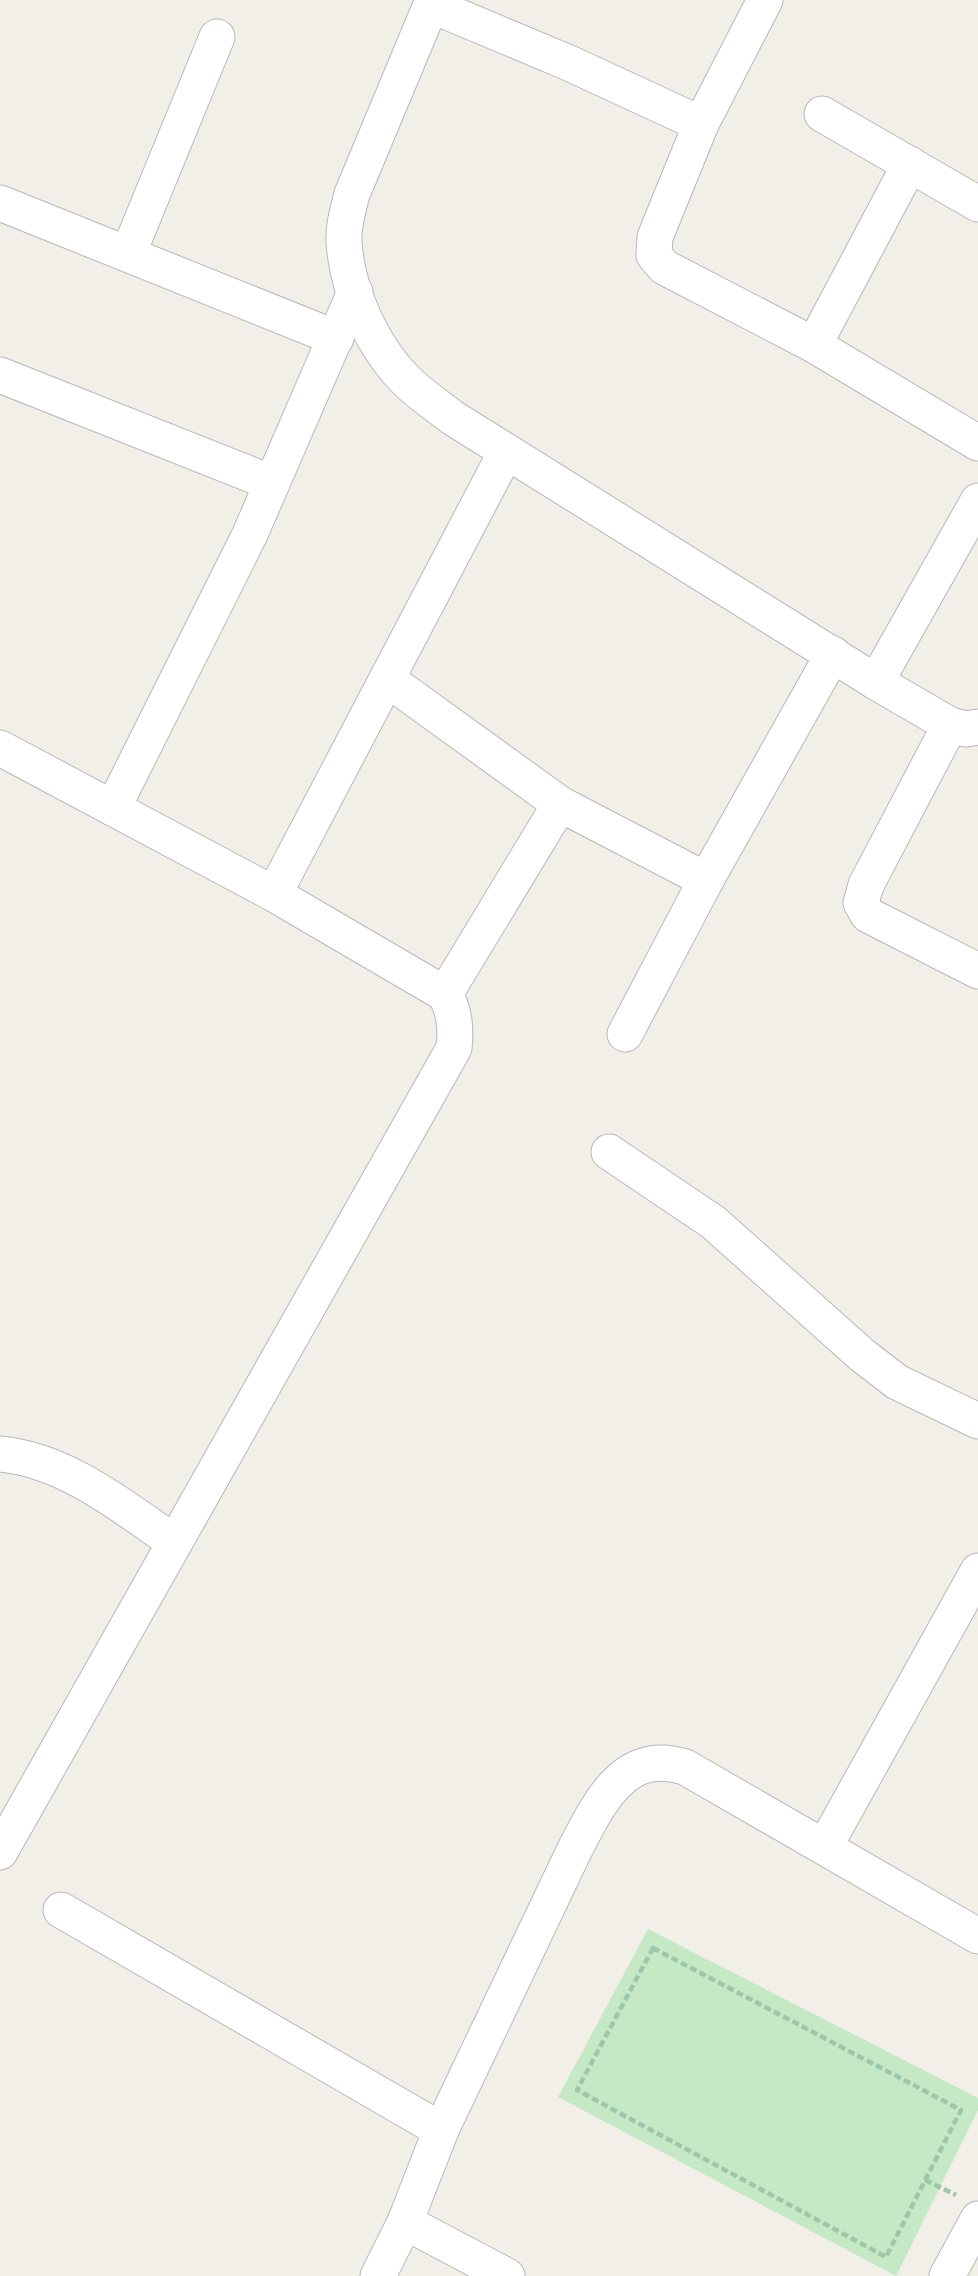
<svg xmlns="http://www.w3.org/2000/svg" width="978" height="2276" viewBox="0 0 978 2276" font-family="'Nunito Sans',sans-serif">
<rect width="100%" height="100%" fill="#f1efe8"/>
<polygon fill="#c5e8c5" points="648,1929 978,2098 978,2110 896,2276 558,2097"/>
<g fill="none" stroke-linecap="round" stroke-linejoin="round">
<defs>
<g id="street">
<path d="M433,0L352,194C348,210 343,226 344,242C347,292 374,351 411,385C424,397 439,407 453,418L876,682L950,725L966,729L978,727"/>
<polyline points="765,0 701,124 655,237 654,255 664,267 814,345 978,443"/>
<polyline points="431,5 569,63 701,124"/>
<polyline points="822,114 978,204"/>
<polyline points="0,203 336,338"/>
<polyline points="128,254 217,37"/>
<polyline points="814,345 910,164"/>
<polyline points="0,375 272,483"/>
<polyline points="387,679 560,804 706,880"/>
<polyline points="876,682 978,501"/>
<polyline points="950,725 866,885 861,903 868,915 978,971"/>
<path d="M0,748L274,894L445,994C455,1012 456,1028 454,1048L0,1852"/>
<polyline points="113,808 250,534 355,292"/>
<polyline points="274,894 506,452"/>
<polyline points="445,994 560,804"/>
<polyline points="625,1034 706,880 833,654"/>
<polyline points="609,1152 713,1222 862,1355 897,1382 978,1421"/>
<path d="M0,1454C65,1460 122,1506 174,1542"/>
<polyline points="825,1846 978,1571"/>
<polyline points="61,1910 441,2130"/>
<polyline points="405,2222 507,2276"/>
<path d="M378,2276L405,2222L441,2130L575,1849C599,1803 624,1748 685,1767L978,1936"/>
<polyline points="947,2276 978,2219"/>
</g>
</defs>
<use href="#street" stroke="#b5b8bc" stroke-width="37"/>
<g stroke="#9cc7a9" stroke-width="4.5" stroke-dasharray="7 3.5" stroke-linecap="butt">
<polygon points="653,1948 961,2110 886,2257 577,2090"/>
<polyline points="925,2180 956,2195"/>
</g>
<use href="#street" stroke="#fff" stroke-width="35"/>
</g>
</svg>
